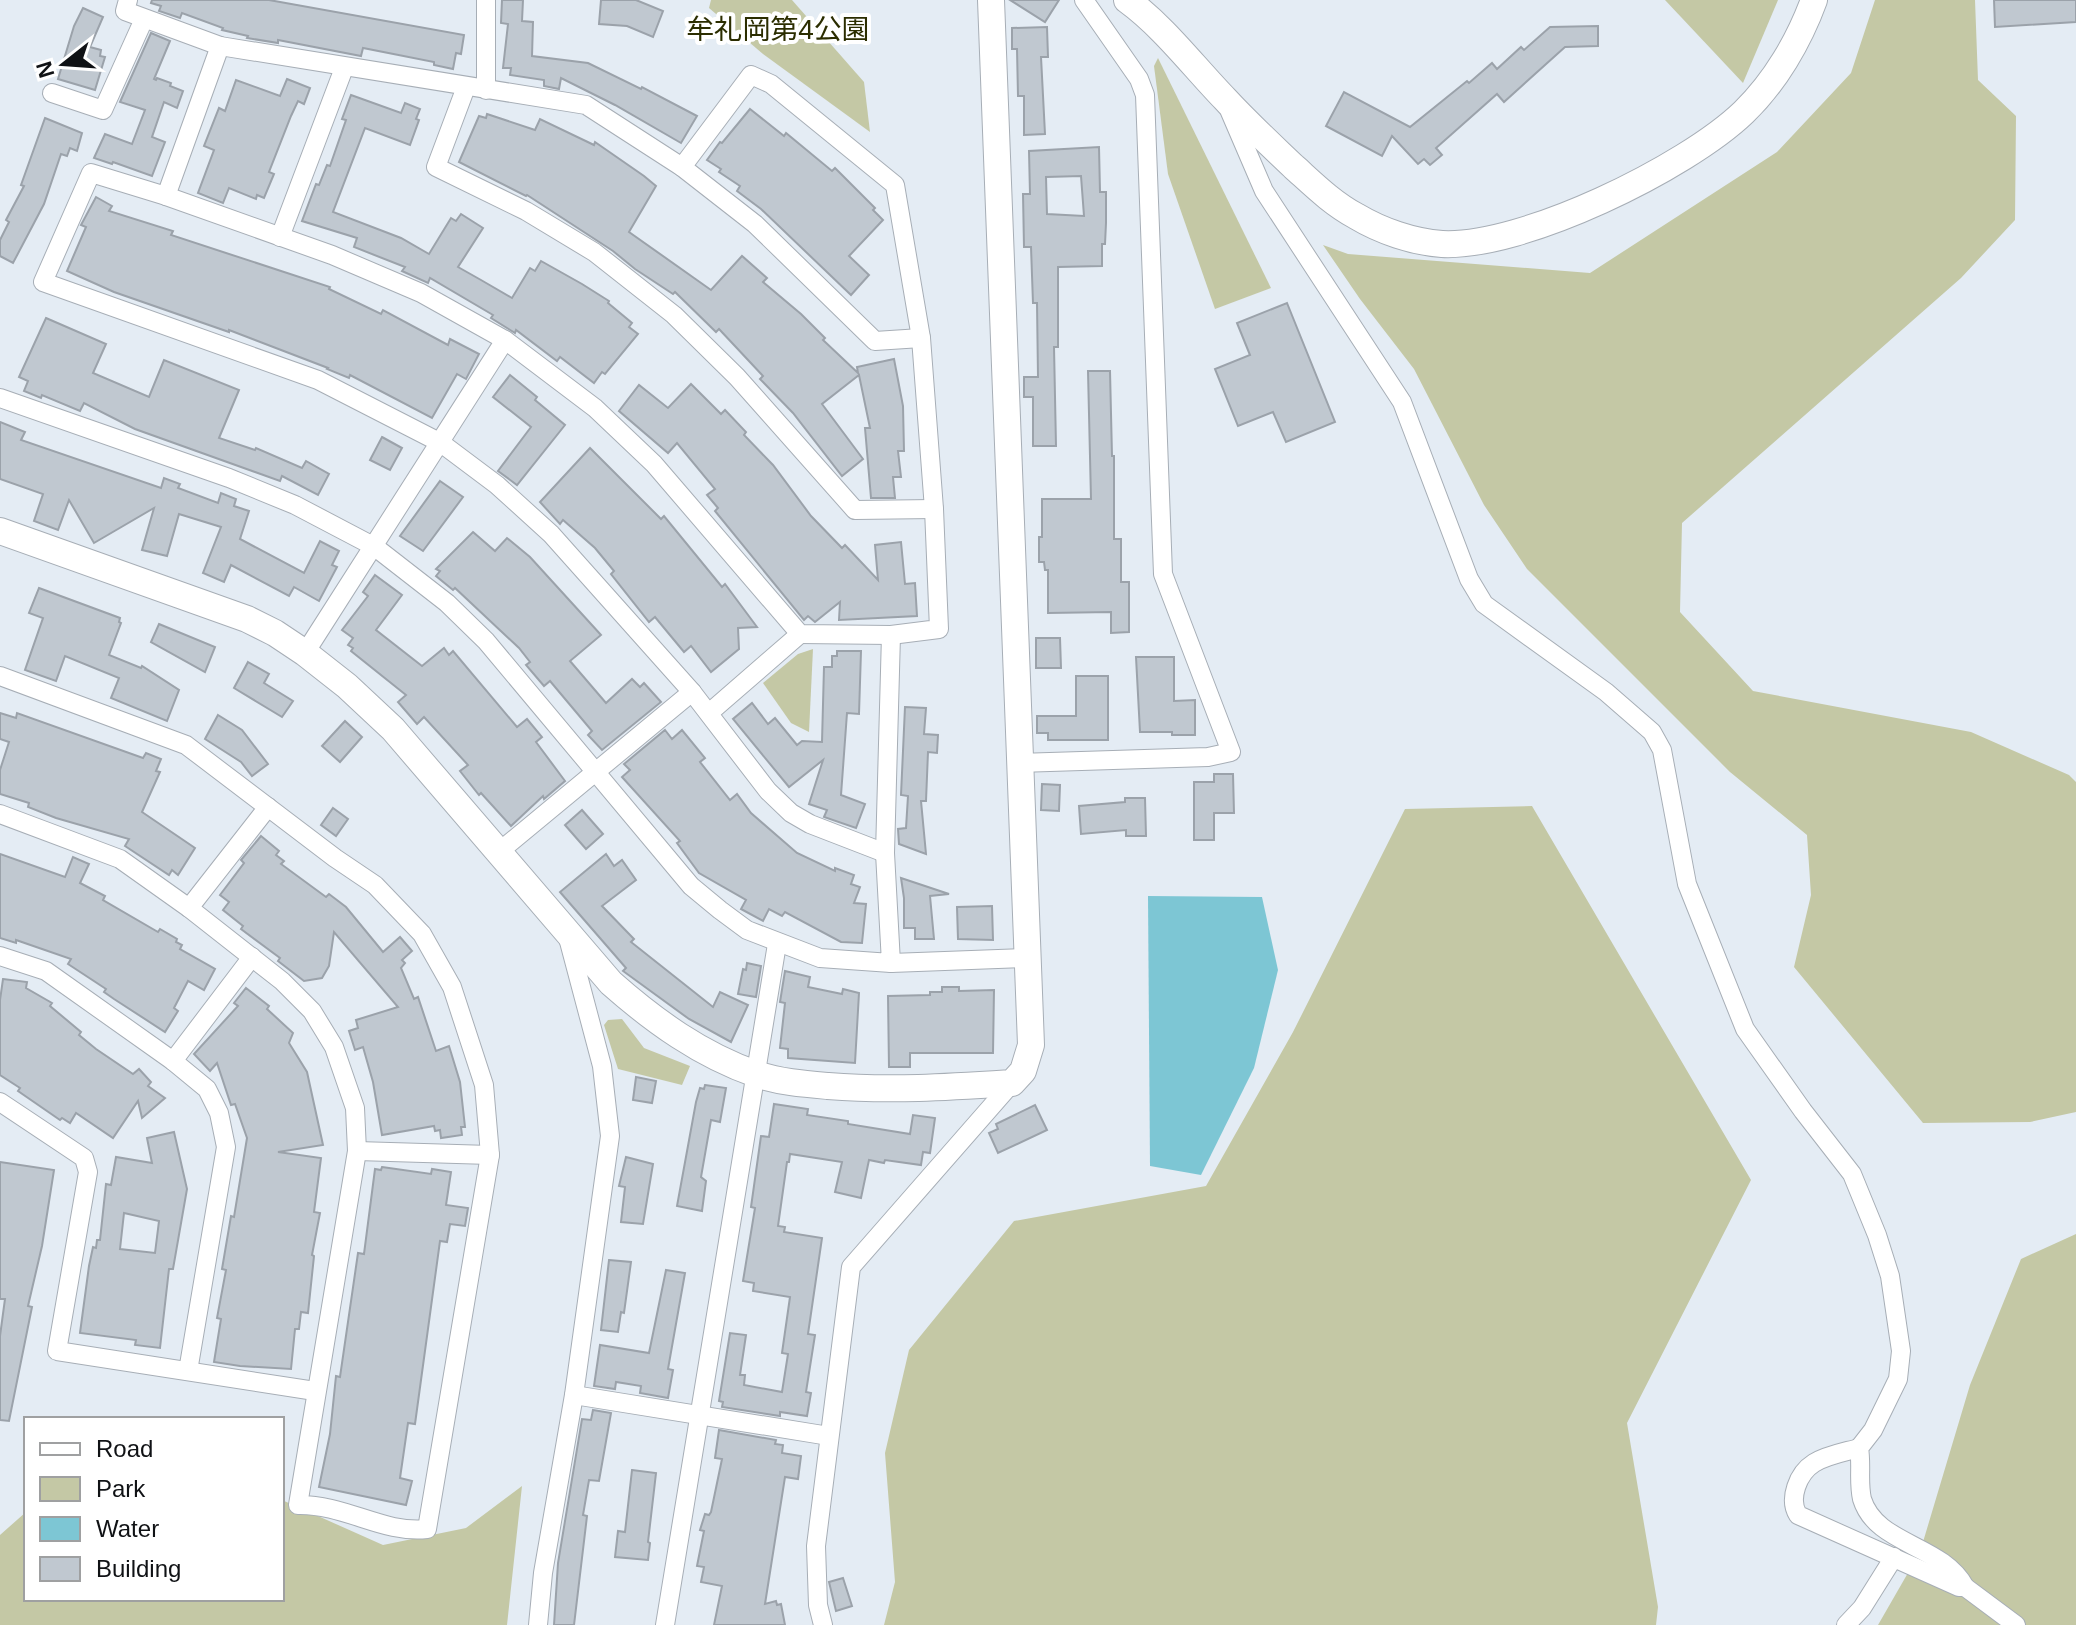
<svg xmlns="http://www.w3.org/2000/svg" width="2076" height="1625" viewBox="0 0 2076 1625" font-family="Arial,'Noto Sans JP',sans-serif">
<rect width="100%" height="100%" fill="#e4ecf4"/>
<g fill="#c4c8a5">
<polygon points="711,0 792,0 864,82 870,132 763,54 709,8"/>
<polygon points="1665,0 1778,0 1743,83"/>
<polygon points="1875,0 1975,0 1978,80 2016,116 2015,220 1961,278 1682,523 1680,612 1753,691 1971,732 2069,775 2076,782 2076,1112 2030,1122 1923,1123 1794,967 1811,895 1807,835 1730,772 1527,569 1484,505 1414,369 1360,299 1323,245 1348,254 1590,273 1777,152 1851,73"/>
<polygon points="1158,58 1271,288 1215,309 1168,174 1154,66"/>
<polygon points="813,649 809,732 791,723 763,683 798,654"/>
<polygon points="1532,806 1751,1180 1627,1423 1658,1607 1656,1625 884,1625 895,1582 885,1453 909,1350 1014,1221 1206,1186 1293,1032 1405,809"/>
<polygon points="622,1019 644,1048 690,1066 682,1085 618,1069 604,1025 608,1020"/>
<polygon points="2076,1234 2076,1625 1878,1625 1920,1552 1970,1385 2021,1259"/>
<polygon points="522,1486 507,1625 0,1625 0,1535 26,1512 26,1599 282,1599 282,1500 383,1545 466,1528"/>
</g>
<polygon fill="#7dc6d4" points="1148,896 1262,897 1278,970 1254,1068 1201,1175 1150,1166"/>
<g fill="#c0c8d0" stroke="#9ba2aa" stroke-width="2" fill-rule="evenodd">
<polygon points="152,0 269,0 464,35 461,54 456,53 453,69 434,65 434,62 363,48 361,56 278,40 278,43 247,38 248,36 222,30 223,28 182,13 180,18 159,11 161,6 151,3"/>
<polygon points="502,0 523,0 522,21 533,22 532,56 588,63 641,89 642,87 697,116 681,143 615,105 561,78 559,89 544,86 544,80 510,75 511,68 503,68 508,24 501,23"/>
<polygon points="601,0 636,0 663,11 653,37 627,26 599,24"/>
<polygon points="1010,0 1059,0 1045,22"/>
<polygon points="1994,0 2076,0 2076,22 1995,27"/>
<polygon points="83,8 103,17 90,47 101,50 100,56 105,57 95,90 58,79 74,26"/>
<polygon points="1598,26 1598,46 1565,47 1504,102 1497,94 1436,148 1442,155 1430,165 1424,159 1418,164 1392,136 1382,156 1326,126 1344,92 1410,127 1467,81 1469,83 1492,63 1497,69 1521,47 1524,50 1550,27"/>
<polygon points="1047,27 1048,57 1041,57 1045,134 1024,135 1024,96 1018,96 1017,49 1012,49 1012,28"/>
<polygon points="151,33 170,41 154,79 156,80 157,78 171,83 170,86 183,91 177,108 164,102 152,137 165,142 152,176 113,162 112,164 94,158 105,134 132,144 145,110 120,102"/>
<polygon points="287,79 310,88 304,104 298,101 291,116 269,172 274,174 264,198 257,195 256,199 229,188 223,203 198,193 214,150 204,146 219,108 225,111 236,80 280,96"/>
<polygon points="351,95 401,113 405,103 420,109 416,119 419,120 410,145 365,128 333,212 401,238 429,254 451,218 456,221 461,214 483,228 458,267 481,280 512,298 530,268 535,271 541,261 582,284 609,301 608,303 632,323 629,327 638,334 605,374 602,372 594,383 560,357 557,361 516,330 515,333 491,318 493,315 430,278 428,283 402,271 405,267 354,247 357,238 302,221 316,184 319,185 327,165 330,166 346,120 342,119"/>
<polygon points="750,109 784,136 786,133 832,171 835,168 875,208 873,210 883,220 849,256 869,275 851,295 761,209 737,191 740,186 719,172 721,169 707,160 720,142 722,143"/>
<polygon points="487,114 535,130 540,119 594,145 595,142 644,176 656,186 629,232 711,290 742,256 767,278 763,282 801,314 825,338 823,340 858,373 857,367 894,359 903,406 904,451 898,451 901,477 893,477 895,498 871,498 865,428 870,428 859,375 822,404 863,459 842,476 793,413 760,379 763,376 719,329 716,332 675,292 673,294 635,269 613,251 527,195 526,196 459,162 479,116 486,118"/>
<polygon points="45,118 82,133 77,151 70,148 67,156 61,154 44,204 13,263 0,256 0,240 9,222 6,220 24,186 21,185"/>
<path d="M1099,147L1100,192H1106V223L1105,244H1102V266L1058,267V347H1054L1056,446H1033V397H1024V377H1038L1037,303H1033L1031,247H1024L1023,194H1030L1029,151ZM1081,176L1084,216L1047,214L1046,177Z"/>
<polygon points="96,197 112,206 109,211 173,231 171,235 330,287 329,289 381,314 383,310 448,345 450,339 479,354 466,379 457,374 432,418 350,375 349,378 327,369 328,368 229,330 229,332 114,292 67,271 86,227 81,225"/>
<polygon points="1287,303 1335,422 1286,442 1273,412 1238,426 1215,369 1250,355 1237,323"/>
<polygon points="46,318 106,344 93,373 149,397 164,360 239,390 219,438 255,450 256,448 302,468 306,461 329,474 318,495 282,476 280,481 135,429 84,403 80,411 42,395 41,398 24,391 28,381 19,377"/>
<polygon points="1088,371 1110,371 1112,456 1114,456 1114,539 1121,539 1121,582 1129,582 1129,632 1111,633 1111,612 1048,613 1048,570 1045,570 1044,562 1039,562 1039,537 1042,537 1042,499 1091,499"/>
<polygon points="510,375 537,397 535,400 565,425 517,485 498,471 531,427 493,397"/>
<polygon points="691,384 721,414 725,410 746,432 744,435 773,465 811,516 842,548 845,545 878,580 875,545 901,542 905,584 915,583 917,616 839,620 840,602 815,622 808,616 804,620 715,511 718,508 707,495 715,489 677,443 668,453 619,411 639,385 668,408"/>
<polygon points="0,422 25,432 21,440 161,488 164,478 180,484 178,488 218,503 221,493 236,499 234,506 249,511 240,539 304,573 320,541 339,551 332,565 337,567 319,601 294,587 289,596 231,565 224,582 203,573 221,527 179,514 167,556 142,550 154,508 94,543 69,500 58,530 34,521 43,494 0,479"/>
<polygon points="382,437 402,448 390,470 370,460"/>
<polygon points="590,448 661,519 664,516 722,587 725,584 757,627 738,628 739,649 711,672 691,646 684,652 655,617 649,622 611,574 614,571 595,548 563,520 560,524 540,502"/>
<polygon points="440,481 463,497 423,551 400,536"/>
<polygon points="473,532 495,551 507,538 530,557 601,635 570,661 606,703 632,679 640,687 644,683 661,702 602,750 588,735 592,731 550,681 544,686 526,665 530,662 519,648 455,588 453,590 436,576 440,571 436,569"/>
<polygon points="375,575 402,595 376,630 422,666 444,648 449,655 453,651 517,727 527,719 542,737 536,742 565,781 544,799 543,796 511,826 481,793 479,795 460,771 468,765 424,717 417,724 398,702 406,695 351,651 353,648 348,645 353,638 342,630 368,596 363,592"/>
<polygon points="39,588 120,618 119,622 121,623 109,655 141,668 142,666 179,690 167,721 111,698 119,678 65,656 56,681 25,670 43,618 29,613"/>
<polygon points="159,624 215,647 205,672 151,642"/>
<polygon points="1036,638 1060,638 1061,668 1036,668"/>
<polygon points="837,651 861,651 859,714 847,713 841,795 865,804 856,828 824,817 827,810 809,804 823,760 789,787 733,719 752,703 768,724 775,718 797,745 802,741 822,742 824,667 832,667 832,656 837,656"/>
<polygon points="1136,657 1174,657 1174,701 1195,700 1195,735 1172,735 1172,732 1140,732"/>
<polygon points="248,662 269,674 264,683 293,701 282,717 234,688"/>
<polygon points="1076,676 1108,676 1108,740 1048,740 1048,733 1037,733 1037,716 1076,716"/>
<polygon points="905,707 926,708 924,734 938,735 937,753 928,752 926,801 921,801 926,854 899,844 898,829 906,828 908,796 901,795"/>
<polygon points="0,713 16,718 17,713 143,758 146,753 161,759 156,771 160,772 142,812 195,848 178,875 172,870 169,875 125,846 129,839 56,818 28,807 29,803 0,794 0,770 9,742 0,739"/>
<polygon points="218,715 242,730 268,764 252,776 241,762 205,739"/>
<polygon points="345,721 362,737 340,762 322,746"/>
<polygon points="665,730 672,739 682,730 705,758 700,762 730,800 737,794 751,813 797,853 835,871 835,868 854,875 851,884 860,887 854,903 866,904 862,943 841,942 785,912 782,916 769,909 763,921 741,909 746,900 699,873 677,843 680,841 622,777 630,770 624,764"/>
<polygon points="1214,774 1233,774 1234,813 1214,813 1214,840 1194,840 1194,782 1214,782"/>
<polygon points="1042,784 1060,785 1059,811 1041,810"/>
<polygon points="1125,798 1145,798 1146,836 1126,836 1126,830 1081,834 1079,806 1125,802"/>
<polygon points="333,808 348,819 336,836 321,825"/>
<polygon points="582,810 603,834 586,849 565,825"/>
<polygon points="261,836 279,851 276,855 284,861 281,864 326,897 329,894 346,907 383,952 400,937 412,951 402,960 405,963 401,968 414,999 418,997 436,1051 449,1046 460,1082 465,1127 461,1127 462,1135 441,1138 440,1130 435,1131 434,1126 382,1135 373,1082 363,1047 355,1050 349,1031 358,1028 356,1020 398,1007 334,932 329,966 322,978 304,981 278,961 280,958 241,929 243,926 223,910 229,902 220,895 244,863 241,860"/>
<polygon points="0,854 65,877 73,857 89,864 80,883 105,896 103,900 158,932 160,929 177,939 176,942 182,945 180,949 215,969 204,990 188,981 174,1008 178,1011 165,1032 114,999 104,992 106,989 68,964 71,959 16,940 16,943 0,938"/>
<polygon points="606,854 614,866 622,860 636,880 602,906 634,939 631,942 713,1007 720,992 748,1005 731,1042 689,1019 623,971 626,968 560,892"/>
<polygon points="901,878 949,894 930,896 934,939 915,939 915,928 904,928 904,898"/>
<polygon points="992,906 993,940 958,939 957,907"/>
<polygon points="747,963 761,966 756,997 738,994 743,969 746,970"/>
<polygon points="785,971 810,977 808,987 842,994 843,989 859,993 855,1063 788,1058 788,1049 780,1048 785,1003 780,1002"/>
<polygon points="3,979 27,982 26,988 52,1003 50,1006 81,1032 79,1035 96,1049 133,1074 139,1069 151,1082 148,1086 165,1098 142,1118 138,1101 113,1138 76,1113 70,1123 62,1118 60,1120 18,1091 20,1088 0,1075 0,1000"/>
<polygon points="942,987 959,987 959,991 994,990 993,1053 910,1053 910,1067 889,1067 888,996 930,995 930,992 942,992"/>
<polygon points="246,988 269,1006 267,1009 293,1033 289,1043 307,1072 323,1145 278,1152 321,1158 314,1212 320,1213 312,1255 314,1256 308,1313 301,1312 299,1329 295,1329 291,1369 240,1366 214,1362 221,1319 217,1318 226,1270 222,1269 231,1216 234,1217 247,1138 235,1104 231,1105 217,1063 210,1071 194,1054 238,1006 234,1003"/>
<polygon points="636,1077 656,1081 652,1103 633,1100"/>
<polygon points="705,1085 726,1088 720,1122 711,1120 701,1177 706,1181 702,1211 677,1206 696,1102 700,1088 704,1089"/>
<polygon points="774,1104 808,1109 807,1115 848,1121 848,1124 910,1134 913,1115 935,1118 930,1153 923,1152 921,1165 885,1160 884,1163 869,1160 861,1198 835,1192 842,1162 790,1154 789,1162 787,1162 778,1226 785,1227 784,1232 822,1238 808,1334 815,1335 806,1392 811,1393 807,1416 780,1412 780,1416 722,1407 723,1402 719,1401 730,1333 746,1335 740,1375 745,1375 744,1385 782,1392 788,1354 782,1353 790,1297 753,1291 754,1283 743,1281 755,1208 751,1207 761,1136 769,1137"/>
<polygon points="1035,1105 1047,1130 998,1153 989,1133 998,1129 996,1124"/>
<path d="M174,1132L187,1189L173,1269H169L160,1348L135,1345L136,1340L80,1333L89,1266L93,1247L96,1248L97,1240H100L106,1184L111,1185L116,1157L152,1163L147,1138ZM124,1213L159,1221L155,1253L120,1249Z"/>
<polygon points="626,1157 653,1164 643,1224 621,1222 625,1187 619,1186"/>
<polygon points="0,1162 54,1170 42,1246 28,1306 32,1307 9,1421 0,1420 0,1336 5,1299 0,1299"/>
<polygon points="382,1167 431,1174 432,1169 451,1172 446,1205 468,1208 465,1226 450,1224 447,1242 440,1241 415,1424 408,1423 400,1478 412,1481 406,1505 319,1487 330,1434 336,1376 340,1377 358,1253 364,1254 375,1169 381,1170"/>
<polygon points="609,1260 631,1262 624,1313 621,1312 618,1332 601,1330"/>
<polygon points="666,1270 685,1273 668,1369 673,1370 668,1398 640,1393 641,1386 616,1382 615,1389 594,1386 600,1345 649,1353"/>
<polygon points="593,1410 611,1413 599,1481 589,1480 583,1515 587,1516 574,1625 554,1625 558,1563 582,1419 591,1420"/>
<polygon points="719,1430 776,1440 775,1444 783,1445 782,1453 801,1456 798,1479 785,1477 765,1604 776,1601 777,1605 781,1604 785,1625 714,1625 722,1586 701,1582 704,1567 697,1566 704,1531 700,1530 705,1514 709,1515 711,1512 722,1459 715,1458"/>
<polygon points="632,1470 656,1473 648,1542 650,1543 648,1560 615,1557 618,1531 625,1532"/>
<polygon points="843,1578 852,1606 836,1611 829,1582"/>
</g>
<g fill="none" stroke-linecap="round" stroke-linejoin="round">
<defs>
<g id="street">
<polyline points="128,0 125,11 220,46"/>
<polyline points="466,87 436,167 526,211 594,252 674,315 737,377 855,510 934,509"/>
<polyline points="486,90 486,0"/>
<polyline points="52,93 103,110 144,19"/>
<path d="M1230,112L1264,191L1402,402L1469,579L1484,604L1606,692L1652,732L1662,750L1687,884L1745,1029L1803,1111L1852,1174L1877,1235L1890,1276L1901,1351L1898,1379L1873,1430L1859,1448C1862,1465 1858,1482 1862,1499C1876,1545 1942,1544 1965,1587"/>
<polyline points="682,167 751,75 771,84 895,185 921,338 934,509 939,629 891,635 800,634 654,464 595,408 505,340 421,293 332,255 166,196 91,173 43,282 318,380 441,443 497,485 551,534 692,692 768,791 791,813 810,824 885,853"/>
<polyline points="166,196 220,46 586,105 682,167 755,224 875,341 921,338"/>
<polyline points="280,237 344,68"/>
<polyline points="0,398 229,478 295,505 375,547 447,603 486,641 691,886 720,910 747,930 820,958 891,963 885,853 891,635"/>
<polyline points="305,653 505,340"/>
<path d="M0,676L186,745L335,858L375,885L422,934L452,987L484,1085L490,1155L427,1529C383,1534 345,1504 298,1505L357,1151L355,1108L334,1047L312,1011L282,981L189,908L120,859L0,814"/>
<polyline points="709,713 800,634"/>
<polyline points="1018,763 1208,757 1231,752 1163,574 1145,95 1139,79 1084,0"/>
<polyline points="500,851 692,692"/>
<polyline points="189,908 268,807"/>
<polyline points="0,956 46,971 173,1061 207,1089 219,1113 226,1147 188,1371"/>
<polyline points="891,963 1027,958"/>
<polyline points="173,1061 252,957"/>
<polyline points="0,1102 84,1158 88,1172 57,1351 315,1391"/>
<polyline points="357,1151 490,1155"/>
<polyline points="574,1395 829,1436"/>
<path d="M1859,1448C1845,1452 1827,1455 1814,1463C1798,1473 1788,1499 1798,1515L1959,1587H1965L2016,1625"/>
<polyline points="538,1625 543,1573 574,1395 610,1136 602,1066 568,938"/>
<polyline points="665,1625 777,944"/>
<polyline points="823,1625 818,1605 816,1546 851,1267 1012,1083"/>
<polyline points="1846,1625 1862,1608 1894,1557"/>
</g>
<g id="secondary">
<path d="M1127,0C1164,27 1193,66 1225,99C1247,123 1271,145 1294,167C1314,185 1332,203 1356,216C1381,231 1413,242 1442,244C1522,248 1686,168 1744,112C1775,82 1799,41 1814,0"/>
<path d="M0,531L247,619L275,633L305,653L347,686L393,729L611,983C654,1021 701,1055 756,1074C779,1082 804,1084 828,1086C891,1091 950,1087 1012,1083L1023,1071L1031,1045L991,0"/>
</g>
</defs>
<use href="#street" stroke="#a7aeb6" stroke-width="20"/>
<use href="#secondary" stroke="#a7aeb6" stroke-width="28"/>
<use href="#street" stroke="#fff" stroke-width="18"/>
<use href="#secondary" stroke="#fff" stroke-width="26"/>
</g>
<g text-anchor="middle" dominant-baseline="central" stroke-width="8" stroke-linejoin="round" paint-order="stroke">
<g font-size="28" fill="#2b2d00" stroke="#fff">
<text x="778" y="29">牟礼岡第4公園</text>
</g>
</g>
<rect x="24" y="1417" width="260" height="184" fill="#ffffff" stroke="#9fa0a1" stroke-width="2"/>
<rect x="40" y="1443" width="40" height="12" fill="#ffffff" stroke="#9fa0a1" stroke-width="2"/>
<text x="96" y="1457" font-size="24" fill="#101215">Road</text>
<rect x="40" y="1477" width="40" height="24" fill="#c4c8a5" stroke="#9fa0a1" stroke-width="2"/>
<text x="96" y="1497" font-size="24" fill="#101215">Park</text>
<rect x="40" y="1517" width="40" height="24" fill="#7dc6d4" stroke="#9fa0a1" stroke-width="2"/>
<text x="96" y="1537" font-size="24" fill="#101215">Water</text>
<rect x="40" y="1557" width="40" height="24" fill="#c0c8d0" stroke="#9fa0a1" stroke-width="2"/>
<text x="96" y="1577" font-size="24" fill="#101215">Building</text>
<g transform="translate(64 64) rotate(253)" stroke="#ffffff" stroke-width="6" paint-order="stroke">
<path d="M0-6L14 30L0 20L-14 30Z" fill="#101215"/>
<text y="-12" font-size="22" font-weight="bold" text-anchor="middle" fill="#101215">N</text>
</g>
</svg>
